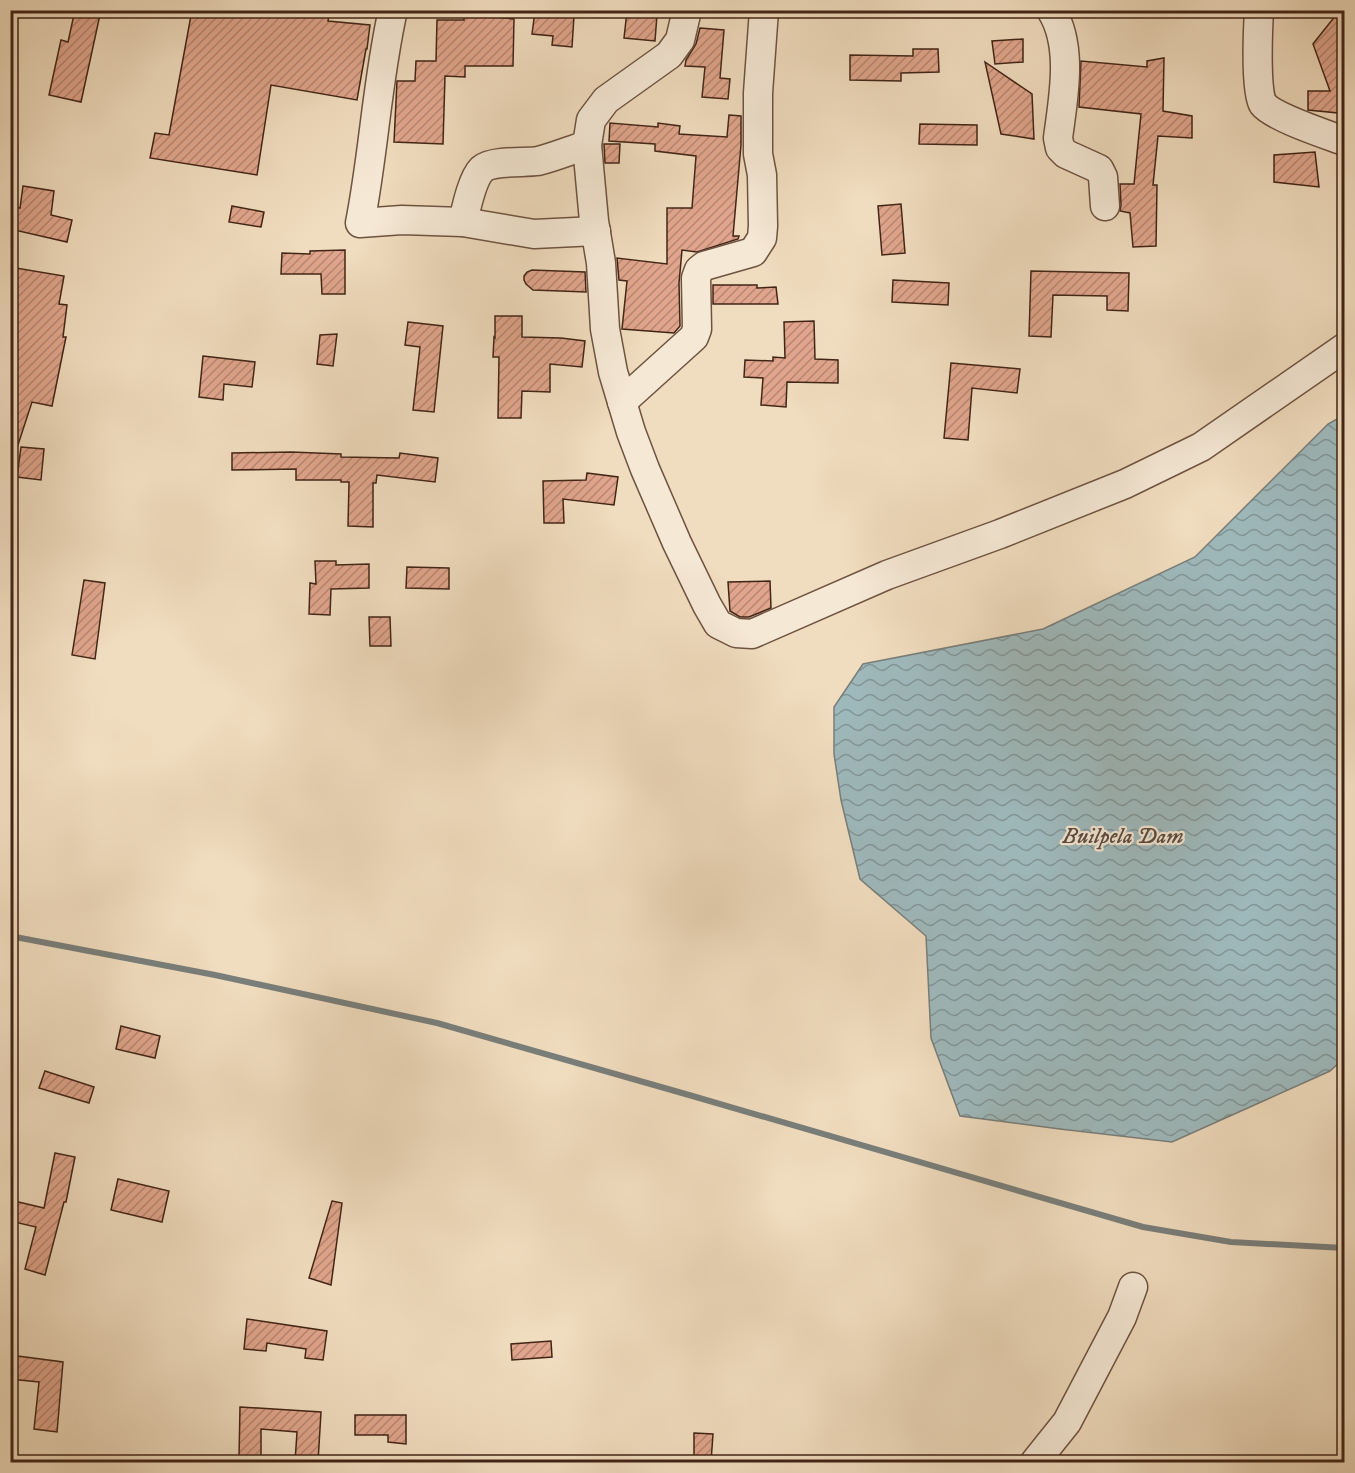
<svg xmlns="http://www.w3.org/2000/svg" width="1355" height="1473" viewBox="0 0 1355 1473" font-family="'IM FELL DW Pica',serif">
<defs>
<pattern id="water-waves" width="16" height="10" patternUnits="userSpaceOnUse" patternTransform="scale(1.5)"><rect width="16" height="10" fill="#9eb9bc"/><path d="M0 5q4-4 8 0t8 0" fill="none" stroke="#829698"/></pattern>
<pattern id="building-hatch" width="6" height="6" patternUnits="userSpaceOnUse" patternTransform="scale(1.5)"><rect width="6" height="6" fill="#e0a58c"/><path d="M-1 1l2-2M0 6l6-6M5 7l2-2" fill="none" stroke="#b78671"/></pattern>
</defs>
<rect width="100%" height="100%" fill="#f0dcbe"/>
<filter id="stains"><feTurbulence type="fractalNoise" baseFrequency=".00333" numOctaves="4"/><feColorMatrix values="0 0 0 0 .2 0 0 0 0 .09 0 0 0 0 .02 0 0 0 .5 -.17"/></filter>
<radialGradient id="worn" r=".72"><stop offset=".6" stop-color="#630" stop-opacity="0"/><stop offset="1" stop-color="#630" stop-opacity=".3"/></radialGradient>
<polygon fill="url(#water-waves)" stroke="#797e7a" stroke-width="1.5" points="1344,415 1344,1058 1330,1071 1172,1142 1060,1129 960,1116 931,1038 926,936 860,879 841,800 834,754 834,707 863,664 1043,629 1195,557 1328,424"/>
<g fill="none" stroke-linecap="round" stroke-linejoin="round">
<polyline stroke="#797e7a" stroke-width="6" points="10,936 215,975 437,1023 689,1095 1143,1227 1231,1242 1344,1248"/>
</g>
<g fill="url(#building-hatch)" stroke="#422516" stroke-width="1.5">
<polygon points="75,10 101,10 81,102 49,95 61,40 68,42"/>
<polygon points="192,10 330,10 328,21 370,25 367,49 366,49 357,100 271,85 257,175 150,158 155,133 169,135"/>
<polygon points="1340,10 1344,10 1344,124 1341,122 1338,113 1308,110 1308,91 1330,91 1313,44"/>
<polygon points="535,11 574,16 572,47 552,45 553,36 532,34"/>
<polygon points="627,11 657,15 655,41 624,38"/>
<polygon points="464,15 485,15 485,16 514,19 513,66 465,66 465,77 445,76 443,144 394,142 397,81 415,81 416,61 436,61 437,20 464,20"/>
<polygon points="700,28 724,30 720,78 730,79 728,99 702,97 705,67 685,66 686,60 696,44"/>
<polygon points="1023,39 1023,62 995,64 992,41"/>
<polygon points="913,49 938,49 939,72 901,73 901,81 850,80 850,55 913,56"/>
<polygon points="1164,58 1163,111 1192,116 1192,138 1158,136 1153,185 1157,185 1156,246 1133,247 1130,213 1120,211 1121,205 1120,184 1134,184 1141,114 1079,107 1081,61 1147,67 1147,61"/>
<polygon points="985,62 1032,94 1034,139 1001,134"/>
<polygon points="729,115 741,116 741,145 733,236 739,236 738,239 697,252 682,250 679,283 680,326 674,333 622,329 627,281 619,280 617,258 667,264 667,208 692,208 696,156 655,151 655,144 609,141 610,123 658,127 658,123 680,126 679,134 727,137"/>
<polygon points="920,124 977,125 977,145 919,144"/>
<polygon points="604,144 620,144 619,163 605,163"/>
<polygon points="1315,152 1319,187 1274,182 1274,155"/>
<polygon points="23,186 54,191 51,215 72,220 67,242 10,229 10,206 20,208"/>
<polygon points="901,204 905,253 882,255 878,206"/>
<polygon points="232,206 264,212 261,227 229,222"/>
<polygon points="345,250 345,294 322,294 321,274 281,274 282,253 310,254 310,251"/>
<polygon points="10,267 64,276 59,304 67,305 63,337 66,337 52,406 32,402 14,457 10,456 10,376 15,353 10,352"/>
<polygon points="532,270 585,272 586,292 533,290 526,284 524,280 524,276 527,272"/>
<polygon points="1031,271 1129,273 1128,311 1107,310 1107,296 1053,295 1051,337 1029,336"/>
<polygon points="893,280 949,283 948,305 892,302"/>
<polygon points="713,285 757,285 757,288 776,287 778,304 713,304"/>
<polygon points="495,316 522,316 522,337 561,338 585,341 582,367 550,364 550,392 522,391 521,418 498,418 499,357 493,357 494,337 495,338"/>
<polygon points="814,321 815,359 838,360 838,383 787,382 786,407 761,405 763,378 744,377 745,360 773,361 773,357 785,358 784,322"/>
<polygon points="408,322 443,326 434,412 413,410 420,347 405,345"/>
<polygon points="337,334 333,366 317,364 320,335"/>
<polygon points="203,356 255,362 252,387 224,384 223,400 199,397"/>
<polygon points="951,363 1020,369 1017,393 972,388 968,440 944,438"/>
<polygon points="21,447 44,449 41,480 17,477"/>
<polygon points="291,452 341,454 341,457 399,458 400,453 438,458 435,482 377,475 376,483 373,483 373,527 348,526 349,482 341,482 341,480 296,480 296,469 232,470 232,453"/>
<polygon points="587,473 618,477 614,505 563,499 564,523 544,523 543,481 586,480"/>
<polygon points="315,561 336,561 336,565 369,564 369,588 331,589 330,615 309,614 310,583 316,584"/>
<polygon points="407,567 449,568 449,589 406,588"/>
<polygon points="84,580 105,583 95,659 72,655"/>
<polygon points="770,581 771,608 749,617 740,617 730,611 728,582"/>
<polygon points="369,617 390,617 391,646 370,646"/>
<polygon points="121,1026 160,1036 155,1058 116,1049"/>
<polygon points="45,1071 94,1087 89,1103 39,1088"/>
<polygon points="55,1153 75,1157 66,1202 64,1202 45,1275 25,1269 36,1227 10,1221 10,1200 44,1208"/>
<polygon points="118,1179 169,1191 162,1222 111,1210"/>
<polygon points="332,1201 342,1203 331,1285 309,1278"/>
<polygon points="247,1319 327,1331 323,1360 305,1358 306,1349 267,1343 266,1351 244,1349"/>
<polygon points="551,1341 552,1357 512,1360 511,1344"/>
<polygon points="10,1355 63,1362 57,1432 34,1429 39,1382 10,1379"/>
<polygon points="240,1407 321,1412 318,1462 295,1462 297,1432 261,1429 261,1458 239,1458"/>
<polygon points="355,1415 406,1415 406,1444 388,1442 388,1435 355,1435"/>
<polygon points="694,1433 713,1434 711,1462 694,1462"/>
</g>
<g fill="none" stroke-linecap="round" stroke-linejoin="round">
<defs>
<g id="minor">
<path d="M393,10C377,80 374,152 360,223L402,220L463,222L534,234L596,231"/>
<polyline points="687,10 680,40 669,55 606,100 591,120 587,145 594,221 601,263 605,329 613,372 631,432 645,469 677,543 707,605 718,624 736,633 752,634 887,575 1000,534 1125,484 1201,447 1344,348"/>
<path d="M1051,10C1074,46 1063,99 1058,138L1060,148L1066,154L1099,169L1103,177L1105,206"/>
<path d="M1259,10C1258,28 1255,92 1263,104C1273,117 1328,135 1344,141"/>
<path d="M463,222C466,209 472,179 482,169C493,160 524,163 538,161C554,157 571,150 587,145"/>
<polyline points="622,402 694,337 697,329 696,278 699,270 704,266 753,252 762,238 763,226 762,175 758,154 758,93 764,10"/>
<polyline points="1035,1462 1067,1422 1122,1317 1133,1287"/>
</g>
</defs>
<use href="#minor" stroke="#6e5340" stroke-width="31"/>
<use href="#minor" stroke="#f5e8d5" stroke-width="28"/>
</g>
<g text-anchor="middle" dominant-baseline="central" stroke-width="4.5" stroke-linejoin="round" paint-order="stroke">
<g font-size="22" font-style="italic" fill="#594a40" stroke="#f5e8d5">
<text x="1123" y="836">Builpela Dam</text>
</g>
</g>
<rect width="1355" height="1473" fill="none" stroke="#f0dcbe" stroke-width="36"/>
<rect x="12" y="12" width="1331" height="1449" fill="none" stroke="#422516" stroke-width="3"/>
<rect x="18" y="18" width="1319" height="1437" fill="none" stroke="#422516" stroke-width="1.5"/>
<rect width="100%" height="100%" filter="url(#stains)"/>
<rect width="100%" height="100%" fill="url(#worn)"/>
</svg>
